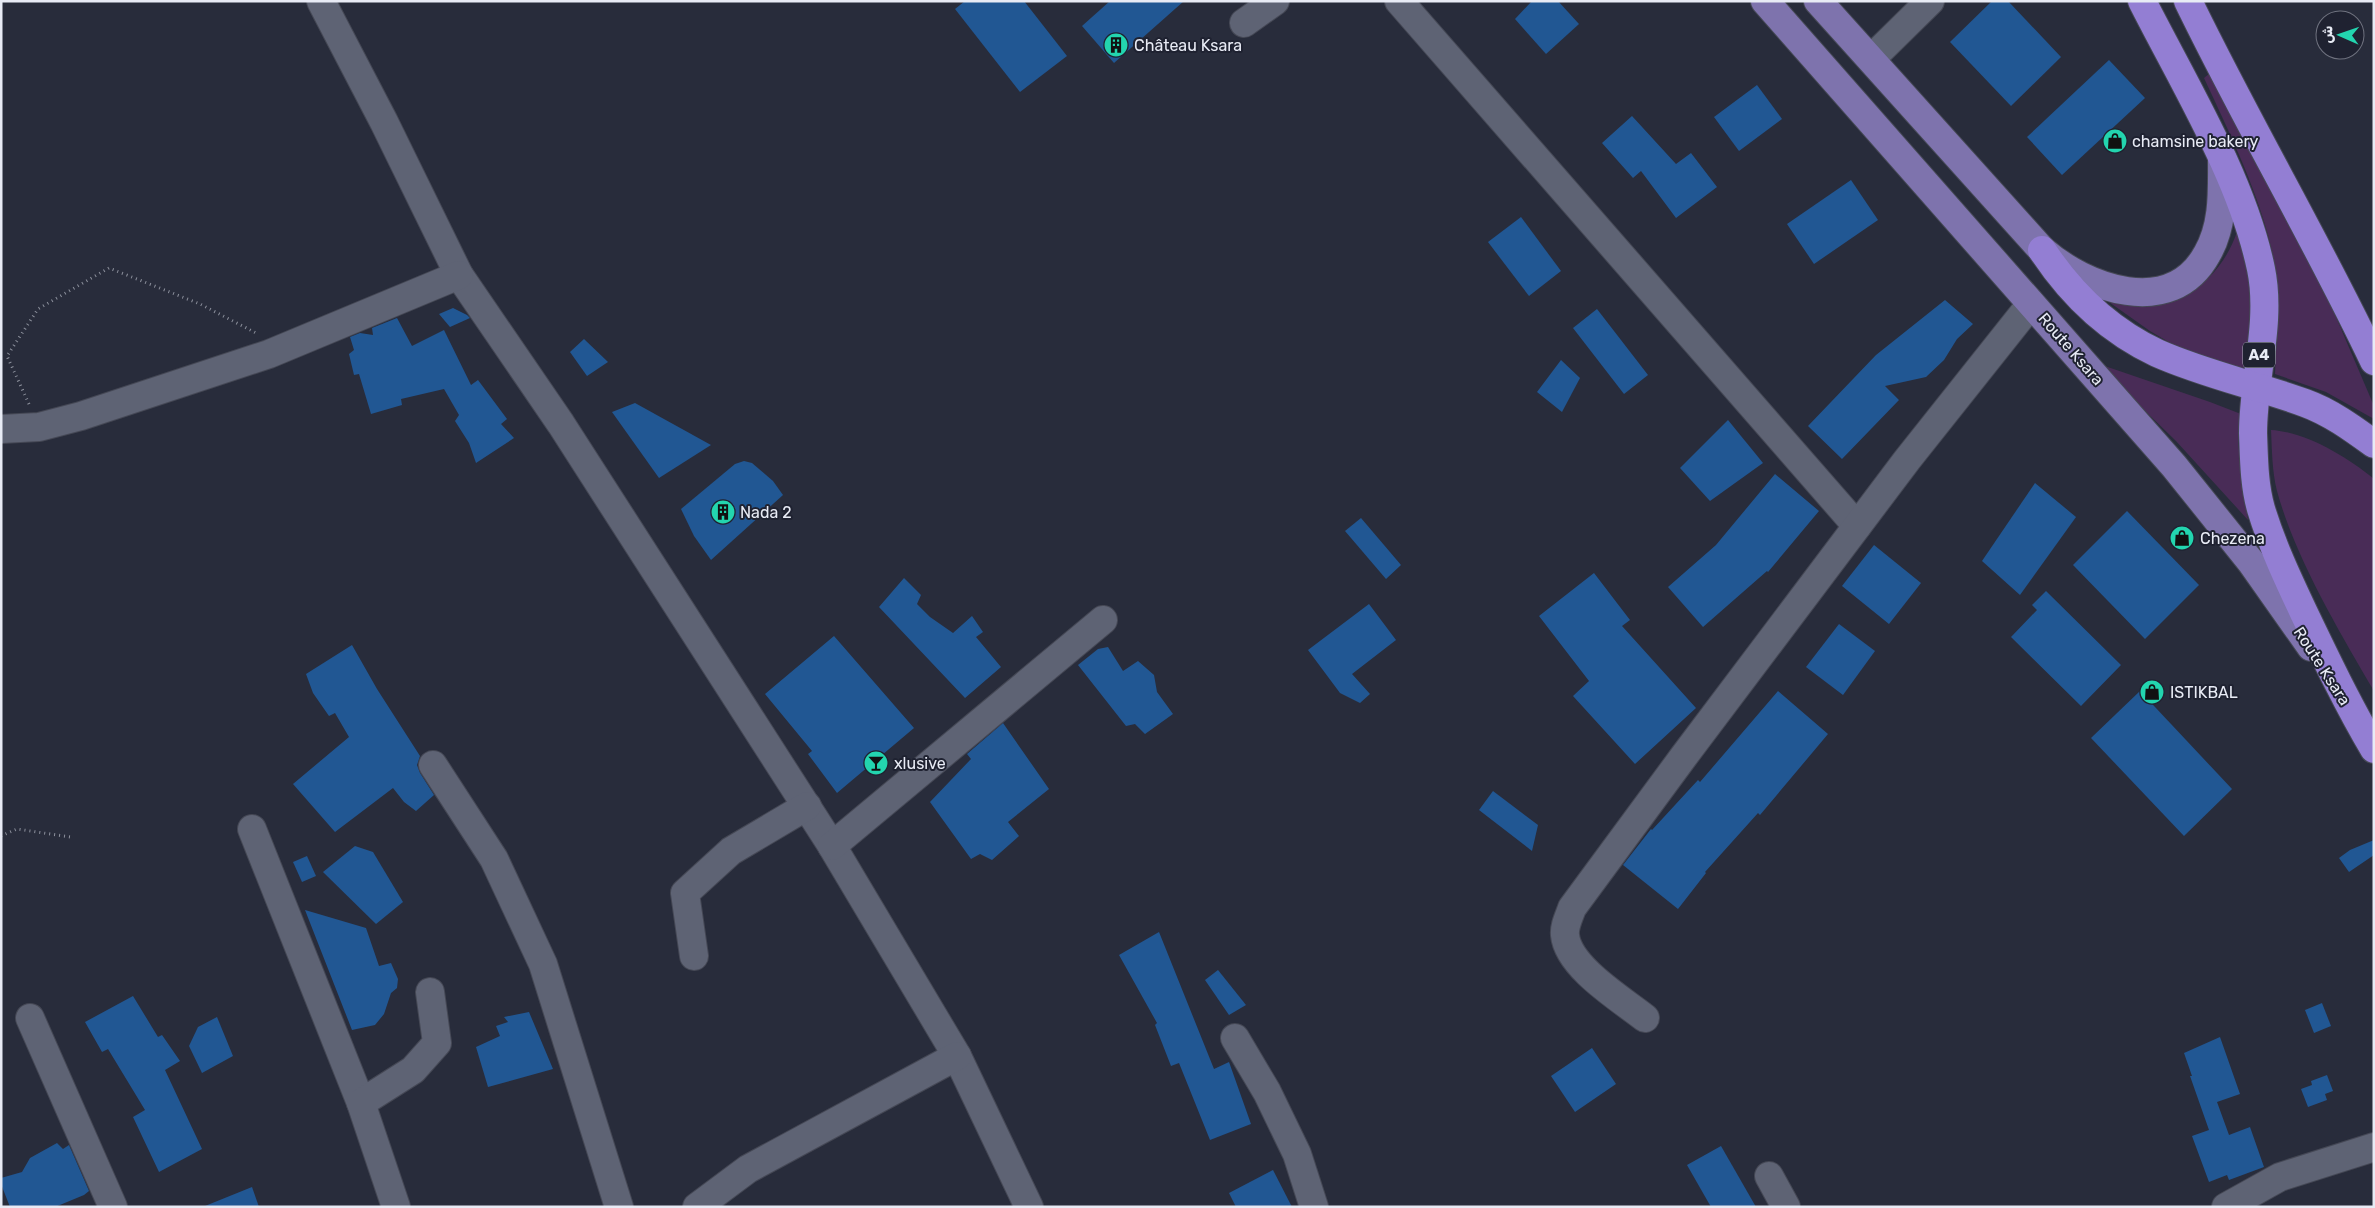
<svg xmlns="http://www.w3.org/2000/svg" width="2375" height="1208" viewBox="0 0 2375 1208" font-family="Rubik,Vazirmatn,sans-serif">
<rect width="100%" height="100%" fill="#282c3b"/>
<g fill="#492c57">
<path d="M2210,73L2321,282L2374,406V419L2326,392L2275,374C2276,341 2280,307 2276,274C2268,211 2231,136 2204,78Z"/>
<path d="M2237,232C2257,264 2251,333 2250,372L2177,347L2150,331L2109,302C2169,311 2216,291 2237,232Z"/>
<polygon points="2096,363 2210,402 2241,414 2238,443 2248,520 2176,441"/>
<path d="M2271,430C2306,432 2347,457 2374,479V691C2339,631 2295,557 2277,491C2272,471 2272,450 2271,430Z"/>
</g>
<g fill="#215793">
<polygon points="965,1 1024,1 1067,56 1020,92 955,9"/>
<polygon points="1110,1 1184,1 1114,63 1082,26"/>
<polygon points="1532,1 1558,1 1579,24 1546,54 1515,19"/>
<polygon points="1992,1 2008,1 2061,57 2011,106 1950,42"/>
<polygon points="2109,60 2145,98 2062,175 2027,137"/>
<polygon points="1757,85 1782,119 1739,151 1714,117"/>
<polygon points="1632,116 1676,164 1691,153 1717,187 1676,218 1641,171 1633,178 1602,143"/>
<polygon points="1851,180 1878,220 1814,264 1787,224"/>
<polygon points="1521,217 1561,271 1529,296 1488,242"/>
<polygon points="1945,300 1973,324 1957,339 1944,360 1926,377 1885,386 1899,400 1842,459 1808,426 1876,355"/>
<polygon points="453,308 467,315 470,318 450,327 439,314"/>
<polygon points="1597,309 1648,375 1624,394 1573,328"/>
<polygon points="397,318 412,346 444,330 471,385 478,380 507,419 501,424 514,438 476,463 469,443 455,421 459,415 444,389 401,399 402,405 371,414 359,374 354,375 349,354 354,350 350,337 360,333 373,335 372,328"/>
<polygon points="584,339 608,362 587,376 570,352"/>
<polygon points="1561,360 1580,378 1562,412 1537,392"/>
<polygon points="635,403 711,445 659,478 612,412"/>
<polygon points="1728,420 1763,463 1710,501 1680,468"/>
<polygon points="744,461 752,463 773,481 783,495 711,560 694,536 681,509 735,464"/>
<polygon points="1775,474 1819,511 1768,572 1767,571 1703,627 1668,587 1716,545"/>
<polygon points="2035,483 2076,517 2020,595 1982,561"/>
<polygon points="2127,511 2199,585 2145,639 2073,565"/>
<polygon points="1361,518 1401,565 1386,579 1345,531"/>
<polygon points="1874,545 1921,583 1889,624 1842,586"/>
<polygon points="1594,573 1630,620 1622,626 1696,708 1635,764 1573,696 1589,681 1539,616"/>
<polygon points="904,578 921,595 917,604 930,617 953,633 972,616 983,632 976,637 1001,667 965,698 879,607"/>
<polygon points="2046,591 2121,665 2081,706 2011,637 2037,610 2032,605"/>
<polygon points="1369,604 1396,640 1352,674 1370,694 1360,703 1340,693 1308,650"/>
<polygon points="1839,624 1875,651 1843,695 1806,667"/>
<polygon points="834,636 914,728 837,793 808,754 812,751 765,694"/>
<polygon points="352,645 377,689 420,756 417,765 420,773 434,795 416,811 404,802 393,788 335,832 293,784 349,737 335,713 329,716 313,693 306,674"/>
<polygon points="1108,647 1123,671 1138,661 1154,675 1157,692 1173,714 1145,734 1135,724 1126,726 1078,665 1098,649"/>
<polygon points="1778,691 1828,734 1760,815 1758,813 1705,872 1706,873 1678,909 1623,865 1651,829 1652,830 1698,780 1700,782"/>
<polygon points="2140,691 2232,789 2184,836 2091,738"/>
<polygon points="1003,723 1049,789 1008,822 1019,836 992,860 980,854 971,859 930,802 971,759 967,754"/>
<polygon points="1493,791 1538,825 1532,851 1479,810"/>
<polygon points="2374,840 2374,855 2349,872 2339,858 2350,850"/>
<polygon points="355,846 373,852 403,902 376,924 323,872"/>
<polygon points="307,856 316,876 302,882 293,862"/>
<polygon points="305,910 366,928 379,966 391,963 398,979 397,988 391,993 384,1014 375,1025 352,1030"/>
<polygon points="1159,932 1214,1069 1229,1062 1251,1124 1210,1140 1179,1063 1171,1066 1155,1025 1157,1023 1119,955"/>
<polygon points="1218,970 1246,1005 1229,1015 1205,980"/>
<polygon points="133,996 158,1037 162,1035 180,1061 165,1070 202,1149 159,1172 133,1117 145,1110 108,1049 102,1052 85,1022"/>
<polygon points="2322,1003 2331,1026 2314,1033 2305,1010"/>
<polygon points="529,1012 553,1069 488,1087 476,1047 500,1036 496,1026 508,1022 504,1017"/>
<polygon points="217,1017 233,1056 202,1073 189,1046 198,1027"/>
<polygon points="2220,1037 2240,1094 2217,1102 2229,1135 2250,1127 2264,1167 2229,1180 2227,1175 2209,1182 2192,1136 2209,1130 2190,1076 2192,1076 2184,1053"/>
<polygon points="1592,1048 1616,1084 1575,1112 1551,1076"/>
<polygon points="2327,1075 2333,1091 2325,1094 2327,1100 2308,1107 2301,1089 2312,1085 2311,1081"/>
<polygon points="57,1143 63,1149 69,1145 89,1191 84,1195 55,1207 10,1207 1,1184 1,1178 22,1172 30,1158"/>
<polygon points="1721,1146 1756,1207 1711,1207 1687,1165"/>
<polygon points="1273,1170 1292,1207 1236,1207 1229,1193"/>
<polygon points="252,1187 259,1207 205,1207 205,1206"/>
</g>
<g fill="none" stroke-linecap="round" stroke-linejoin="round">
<defs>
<g id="minor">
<polyline points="321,1 384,122 459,275 561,424 832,846 957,1056 1029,1207"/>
<polyline points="1399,1 1857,526"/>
<polyline points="1244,23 1275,1"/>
<polyline points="1871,59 1930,1"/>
<polyline points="1,429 39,427 81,416 269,354 459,275"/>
<polyline points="433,765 494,859 543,964 619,1207"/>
<polyline points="252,829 361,1103"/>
<polyline points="832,846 1103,620"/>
<polyline points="694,956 685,893 731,851 807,806"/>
<polyline points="30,1018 113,1207"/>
<path d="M1645,1018C1621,999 1568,967 1565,935C1564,926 1569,917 1572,908L1684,756L1907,460L2031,304"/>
<polyline points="1235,1038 1267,1092 1297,1154 1314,1207"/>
<polyline points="1769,1176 1786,1207"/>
<polyline points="396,1207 361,1103 413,1070 437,1043 430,992"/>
<polyline points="697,1207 748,1169 957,1056"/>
<polyline points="2226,1207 2280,1177 2374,1147"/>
</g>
<g id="major">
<polyline points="1765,1 2174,466 2251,562 2311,647"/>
<path d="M1818,1L2042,250C2085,288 2171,320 2207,254C2224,225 2222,191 2222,158"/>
</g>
<g id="highway">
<path d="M2142,1C2184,84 2242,178 2261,269C2272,322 2253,379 2253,433C2254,458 2254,485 2261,509C2272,545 2288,579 2304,613C2326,659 2348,705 2374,749"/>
<path d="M2188,1C2247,123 2316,239 2374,361"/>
<path d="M2042,250C2071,294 2108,330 2157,353C2204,374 2256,385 2305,403C2330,412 2352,428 2374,444"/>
</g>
</defs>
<use href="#minor" stroke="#454855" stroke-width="30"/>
<use href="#major" stroke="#454855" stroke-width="30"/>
<use href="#highway" stroke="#454855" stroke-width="30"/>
<g stroke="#8d919d" stroke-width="3" stroke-dasharray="1 4" stroke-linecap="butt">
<polyline points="29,404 7,356 38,309 109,268 200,304 258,334"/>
<polyline points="1,836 17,829 70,837"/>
</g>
<use href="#minor" stroke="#5e6374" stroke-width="28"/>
<use href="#major" stroke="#7e73ad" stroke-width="28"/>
<use href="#highway" stroke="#937ed3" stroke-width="28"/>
</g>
<defs>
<symbol id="building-disc" viewBox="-11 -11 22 22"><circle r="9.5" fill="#23d5af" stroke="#1f2231"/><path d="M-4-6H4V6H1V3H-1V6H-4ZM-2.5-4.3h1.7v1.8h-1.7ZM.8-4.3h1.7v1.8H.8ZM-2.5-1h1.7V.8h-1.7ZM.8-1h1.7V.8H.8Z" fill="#111"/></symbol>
<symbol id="shop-disc" viewBox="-11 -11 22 22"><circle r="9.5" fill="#23d5af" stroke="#1f2231"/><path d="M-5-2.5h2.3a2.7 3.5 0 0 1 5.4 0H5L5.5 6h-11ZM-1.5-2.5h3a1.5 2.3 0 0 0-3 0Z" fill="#111"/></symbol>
<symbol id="bar-disc" viewBox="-11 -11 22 22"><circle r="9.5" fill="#23d5af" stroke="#1f2231"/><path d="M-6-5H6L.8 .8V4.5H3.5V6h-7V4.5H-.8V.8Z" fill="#111"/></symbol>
</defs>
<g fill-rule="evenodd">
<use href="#building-disc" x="1102" y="31" width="28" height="28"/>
<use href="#shop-disc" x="2101" y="127" width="28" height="28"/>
<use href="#building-disc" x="709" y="498" width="28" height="28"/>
<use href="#shop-disc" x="2168" y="524" width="28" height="28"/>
<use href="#shop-disc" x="2138" y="678" width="28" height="28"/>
<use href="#bar-disc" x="862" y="749" width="28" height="28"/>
</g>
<g text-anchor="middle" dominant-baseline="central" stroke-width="4" stroke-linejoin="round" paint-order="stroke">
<rect fill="#1f2231" stroke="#acafba" stroke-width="1" x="2243" y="342.5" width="32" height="25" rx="4"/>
<g font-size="15" font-weight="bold" fill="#e8ebf5">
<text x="2259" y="355">A4</text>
</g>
<g font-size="16" fill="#e8ebf5" stroke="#1f2231" text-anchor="start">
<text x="1134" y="45">Château Ksara</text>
<text x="2132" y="141">chamsine bakery</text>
<text x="740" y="512">Nada 2</text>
<text x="2200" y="538">Chezena</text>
<text x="2170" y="692">ISTIKBAL</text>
<text x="894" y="763">xlusive</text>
</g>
<g font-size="16" fill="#e8ebf5" stroke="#1f2231">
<text transform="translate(2071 349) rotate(49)">Route Ksara</text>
<text transform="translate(2322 666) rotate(57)">Route Ksara</text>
</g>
</g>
<rect width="2375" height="1208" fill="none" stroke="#e8ebf5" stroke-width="5"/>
<g transform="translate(2340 35) rotate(272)"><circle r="24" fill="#1f2231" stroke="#6f727f"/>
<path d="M0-4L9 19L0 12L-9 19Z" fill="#23d5af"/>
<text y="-8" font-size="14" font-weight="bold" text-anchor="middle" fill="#e8ebf5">ش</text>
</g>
</svg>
